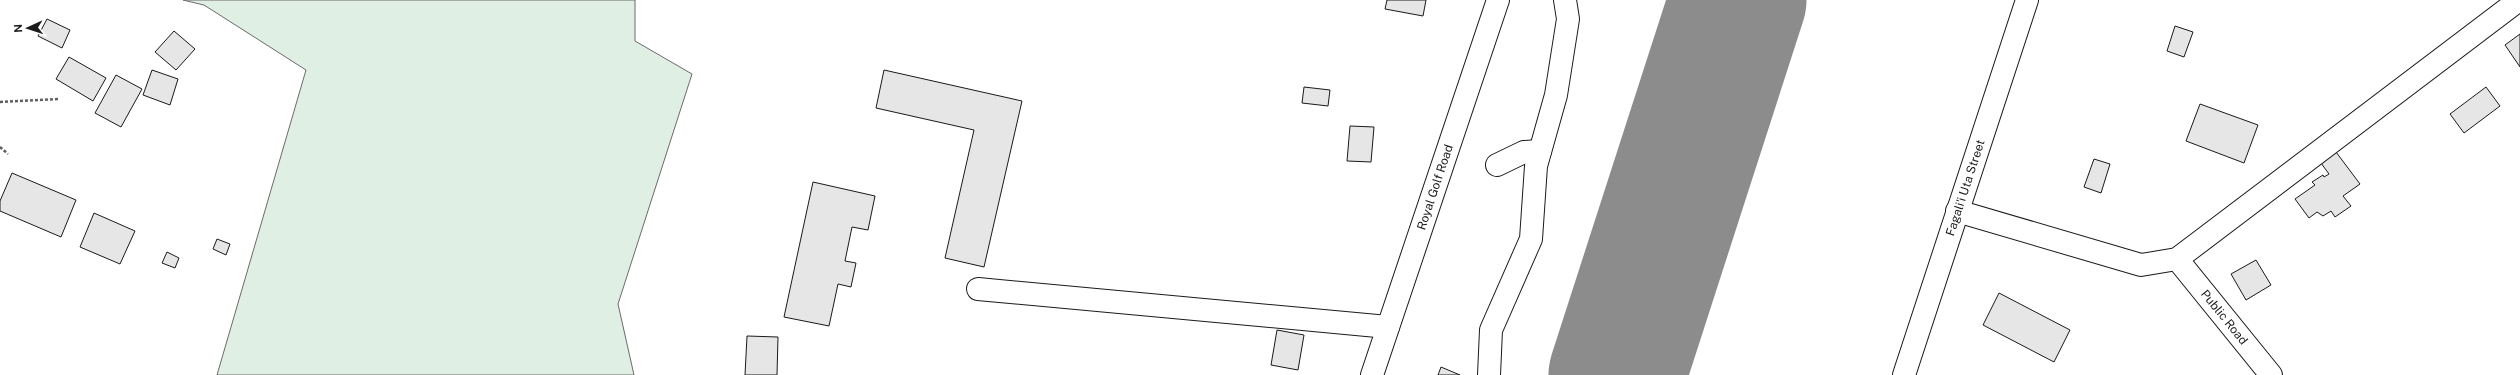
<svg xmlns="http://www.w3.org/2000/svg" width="2520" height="375" viewBox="0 0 2520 375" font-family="'Public Sans',sans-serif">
<rect width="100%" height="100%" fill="#fff"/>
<polygon fill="#e0efe3" stroke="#6a6a6a" points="183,0 635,0 635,41 692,74 618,304 634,375 217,375 306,70 204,5"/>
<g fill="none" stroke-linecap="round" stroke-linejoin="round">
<polyline stroke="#8c8c8c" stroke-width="137" points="1617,375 1738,0"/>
</g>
<g fill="#e6e6e6" stroke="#1a1a1a">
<polygon points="1387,0 1426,0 1423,16 1385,9"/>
<polygon points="47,19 70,30 62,48 38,36"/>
<polygon points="2175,26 2193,32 2184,57 2167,51"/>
<polygon points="174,31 195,49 176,70 155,52"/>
<polygon points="2520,34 2520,67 2505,45"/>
<polygon points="69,57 106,78 93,101 56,79"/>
<polygon points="152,70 178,79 170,105 143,95"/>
<polygon points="884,70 1022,101 984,267 945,258 974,130 876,108"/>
<polygon points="116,75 142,89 121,127 95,113"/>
<polygon points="1304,87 1330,90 1328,106 1302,103"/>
<polygon points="2486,87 2500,106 2464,133 2450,114"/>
<polygon points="2200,104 2258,125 2244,163 2186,141"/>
<polygon points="1350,126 1374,127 1371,162 1347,161"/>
<polygon points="2333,148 2360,184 2343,196 2351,206 2335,217 2331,211 2323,216 2317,212 2309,218 2295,199 2315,185 2312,182 2323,175 2324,177 2329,174 2318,159"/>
<polygon points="2094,159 2110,164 2101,193 2084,187"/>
<polygon points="12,173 76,200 61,237 0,211 0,201"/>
<polygon points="813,182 875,196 868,230 852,227 845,261 856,263 851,287 838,284 829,326 784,317"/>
<polygon points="94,213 135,231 120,264 80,247"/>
<polygon points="217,239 230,244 226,255 213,249"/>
<polygon points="167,252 179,258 175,268 162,263"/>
<polygon points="2256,260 2271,285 2246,300 2231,274"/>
<polygon points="1999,293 2070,330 2054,362 1983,325"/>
<polygon points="1277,330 1304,335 1298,370 1271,365"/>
<polygon points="747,336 778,337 777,375 745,375"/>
<polygon points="1441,367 1460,375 1438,375"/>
</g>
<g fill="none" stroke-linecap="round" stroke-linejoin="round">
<defs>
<g id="minor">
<polyline points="1497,165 1524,152 1540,151"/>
<polyline points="1957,211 2141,265 2177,259 2519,0"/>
<path id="s1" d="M2177,259L2271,375"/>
<polyline points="978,289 1388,327"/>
<polyline points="1489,375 1491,330 1531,239 1536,166 1556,95 1568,19 1565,0"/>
<path id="s2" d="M1904,375L2027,0"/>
</g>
<g id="major">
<path id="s3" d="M1372,375L1498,0"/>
</g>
</defs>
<use href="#minor" stroke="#1a1a1a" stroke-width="24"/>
<use href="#major" stroke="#1a1a1a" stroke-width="24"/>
<g stroke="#5f5f5f" stroke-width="2.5" stroke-dasharray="3 2" stroke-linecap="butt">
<polyline points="0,102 59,99"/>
<polyline points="0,147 8,154"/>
</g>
<use href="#minor" stroke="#fff" stroke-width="22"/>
<use href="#major" stroke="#fff" stroke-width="22"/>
</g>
<g text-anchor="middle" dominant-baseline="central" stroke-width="3" stroke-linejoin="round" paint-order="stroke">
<g font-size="12" fill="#1a1a1a" stroke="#fff">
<text stroke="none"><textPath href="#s3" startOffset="198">Royal Golf Road</textPath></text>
<text stroke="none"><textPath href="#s2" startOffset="197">Fagali'i Uta Street</textPath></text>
<text stroke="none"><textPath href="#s1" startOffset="75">Public Road</textPath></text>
</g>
</g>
<g transform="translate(28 28) rotate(267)" stroke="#ffffff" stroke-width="3" paint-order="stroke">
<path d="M0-3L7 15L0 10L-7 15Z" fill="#1a1a1a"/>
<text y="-6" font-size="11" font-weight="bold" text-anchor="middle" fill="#1a1a1a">N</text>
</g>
</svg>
